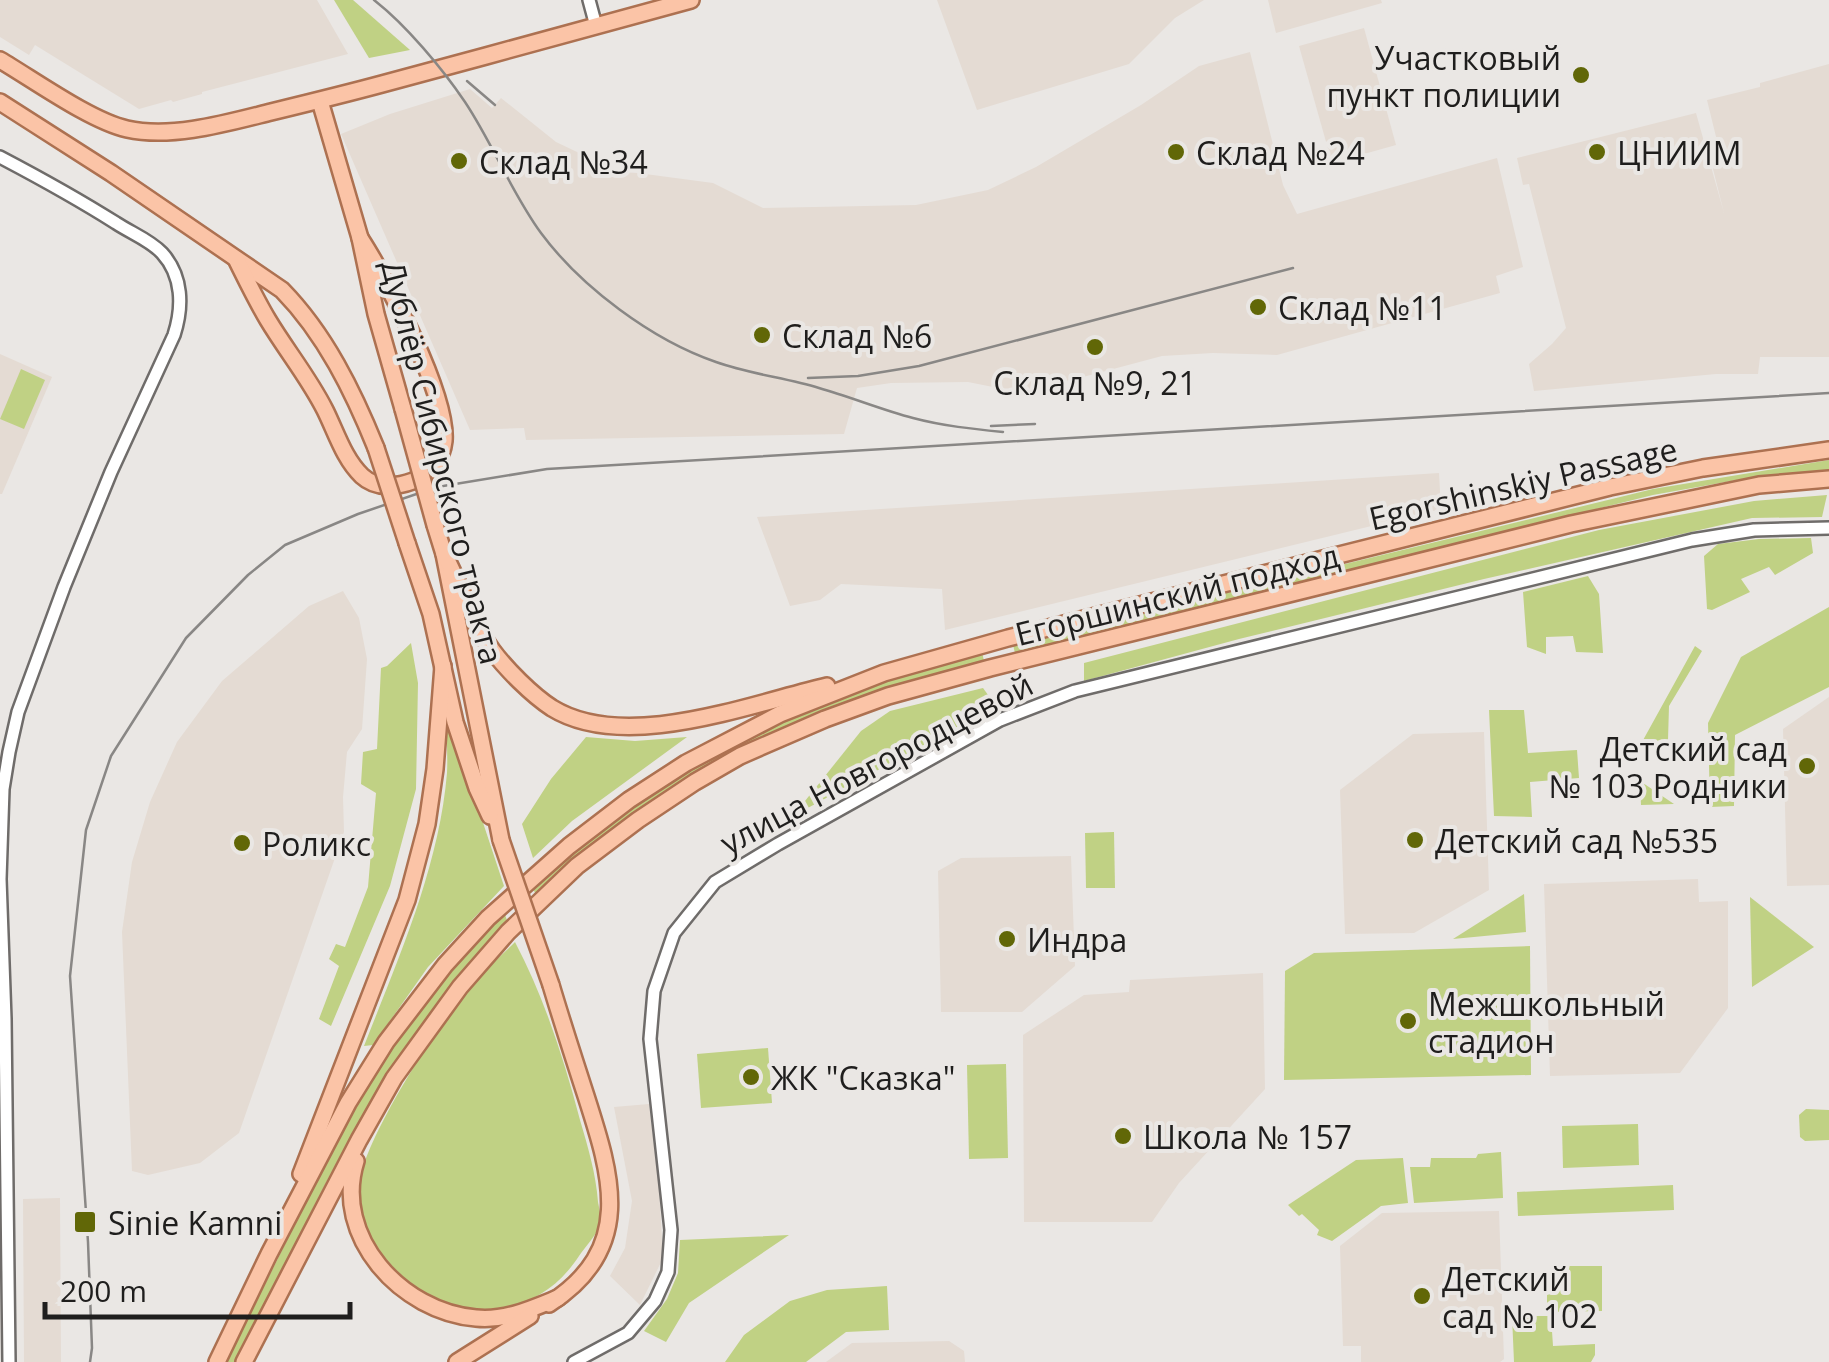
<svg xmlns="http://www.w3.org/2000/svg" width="1829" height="1362" viewBox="0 0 1829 1362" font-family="'Open Sans',sans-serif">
<rect width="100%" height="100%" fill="#eae7e4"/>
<g fill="#e4dbd3">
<polygon points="0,0 317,0 348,54 202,92 202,94 173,102 171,100 139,109 35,45 29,55 0,37"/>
<polygon points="937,0 1204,0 1175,18 1129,64 977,110"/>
<polygon points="1268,0 1381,0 1382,3 1276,33"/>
<polygon points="1364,28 1396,145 1332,163 1299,46"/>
<polygon points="1250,52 1283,185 1297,214 1497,158 1523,267 1496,276 1500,293 1277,355 1213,353 1162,356 1023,393 968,382 891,383 857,388 844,434 526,440 524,428 470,430 341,134 390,114 470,89 492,108 501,98 556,142 615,170 713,183 763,208 916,205 988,190 1036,167 1141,105 1199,66"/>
<polygon points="1829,64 1829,357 1760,357 1758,374 1716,374 1534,391 1529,364 1552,344 1566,328 1529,184 1523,185 1517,158 1696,113 1724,213 1709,153 1719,149 1707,100 1760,87 1760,83"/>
<polygon points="0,354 52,377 2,494 0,494"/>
<polygon points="1439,473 1441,509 945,630 942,589 841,584 820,600 790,606 757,517"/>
<polygon points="343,591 359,618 367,659 362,729 347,752 343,797 344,832 239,1133 200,1163 148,1175 132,1171 122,932 132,862 150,802 177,742 222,681 309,606"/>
<polygon points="1829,697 1829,885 1787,886 1783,729"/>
<polygon points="1484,732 1489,890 1414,933 1345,934 1340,790 1413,734"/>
<polygon points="1071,856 1075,966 1022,1012 941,1012 938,871 961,858"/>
<polygon points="1698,879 1699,902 1728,901 1728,1008 1680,1073 1550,1076 1544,884"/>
<polygon points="1263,973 1265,1089 1179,1183 1152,1222 1024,1222 1023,1035 1084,995 1129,992 1130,980"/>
<polygon points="649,1104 659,1186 663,1258 640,1305 610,1276 625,1248 632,1201 614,1107"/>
<polygon points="60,1198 61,1362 24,1362 23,1199"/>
<polygon points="1499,1211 1504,1359 1500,1362 1361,1362 1361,1346 1343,1346 1340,1246 1382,1213"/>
<polygon points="949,1341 964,1351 965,1362 826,1362 852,1343"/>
</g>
<g fill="#c0d184">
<polygon points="334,0 353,0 410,50 369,58"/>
<polygon points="21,369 45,380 24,429 0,419"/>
<polygon points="1829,460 1829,470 1748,478 1653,495 1015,653 1013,645 1653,489"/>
<polygon points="1827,495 1822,517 1752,518 1484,579 1239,639 1084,681 1084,663 1599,530 1754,501"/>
<polygon points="1811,538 1813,553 1775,575 1769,567 1741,579 1750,592 1712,610 1707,609 1704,556 1718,544 1759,539"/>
<polygon points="1588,576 1599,594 1603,653 1576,652 1573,636 1546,637 1546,654 1527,647 1523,592"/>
<polygon points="1829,607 1829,687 1735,735 1734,806 1710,807 1708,723 1741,657"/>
<polygon points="411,643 418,683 416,789 390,886 331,1026 319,1019 339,966 329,959 336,944 345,947 368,887 376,793 361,784 363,752 377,749 381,668 387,666"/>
<polygon points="1695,646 1702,651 1669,706 1668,740 1642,742"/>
<path d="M982,652L984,661C875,688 769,726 674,786C625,818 580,856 536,894L532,888L584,841L670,779L757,731L873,683Z"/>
<polygon points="983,688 996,706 793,816 861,731 890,711"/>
<polygon points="1489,710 1524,710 1528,753 1577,750 1579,778 1530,782 1532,817 1494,816"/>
<path d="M446,711L504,886L428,967L373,1045L364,1046C398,959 439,868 447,773C448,753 446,731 446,711Z"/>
<polygon points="586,737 635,741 687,737 572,821 533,858 522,824 551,779"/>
<polygon points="1640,781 1674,804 1641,805"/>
<polygon points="1114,832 1115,888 1086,888 1085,833"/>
<polygon points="1524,894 1526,932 1453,939"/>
<polygon points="1750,897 1814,947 1752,987"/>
<path d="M504,912L508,923C470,965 433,1006 402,1053C337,1149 289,1258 238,1362H226L335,1144L378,1069L421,1006Z"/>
<path d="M515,942C544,997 564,1059 580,1120C588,1147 596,1174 598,1202C599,1208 602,1218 600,1224C597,1235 585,1247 579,1256C531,1330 439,1323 386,1259C371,1240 357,1215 358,1190C361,1143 436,1028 467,991C481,973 499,958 515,942Z"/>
<polygon points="1530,946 1531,1075 1284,1080 1285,971 1314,953"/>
<polygon points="768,1048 772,1103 701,1108 697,1054"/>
<polygon points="1006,1064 1008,1158 969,1159 967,1065"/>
<polygon points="1806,1109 1829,1110 1829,1140 1805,1141 1800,1137 1799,1115"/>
<polygon points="1638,1124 1639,1165 1563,1168 1562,1126"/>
<polygon points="1501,1152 1503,1198 1414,1203 1410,1167 1430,1167 1431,1158 1476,1158 1478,1154"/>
<polygon points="1403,1158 1408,1203 1381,1206 1332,1241 1317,1235 1319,1230 1302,1214 1299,1216 1288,1205 1356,1160"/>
<polygon points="1673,1185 1674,1210 1518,1216 1517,1192"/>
<polygon points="789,1235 689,1303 666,1342 644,1331 667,1299 678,1273 680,1240"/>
<polygon points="1568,1266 1602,1266 1602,1311 1547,1312 1547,1280 1568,1280"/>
<polygon points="887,1286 889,1330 846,1332 806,1362 725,1362 744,1335 790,1301 827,1290"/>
<polygon points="1512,1316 1551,1316 1553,1346 1595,1344 1595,1355 1591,1362 1514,1362"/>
</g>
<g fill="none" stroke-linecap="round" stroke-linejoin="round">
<defs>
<g id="minor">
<polyline points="589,0 596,26"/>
<path d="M0,157C40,178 78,199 116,223C131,233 150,240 162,253C183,276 183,307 174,335L111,472L64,587L18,712L9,752L3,789L0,879L5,1019L9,1362"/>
<polyline points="574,1362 628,1333 655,1301 668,1272 671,1230 650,1039 654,991 674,933 715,882 778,844 1000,720 1075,691 1692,540 1754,530 1829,528"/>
</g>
<g id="major">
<path d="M0,60C34,80 91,121 127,129C172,139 227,123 271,112C308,103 345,94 382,84C485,56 588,29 691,0"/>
<polyline points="320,101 360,238 376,314 403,409"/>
<path d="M0,102L111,173L282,290C325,334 353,391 376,448"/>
<path d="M236,259C246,279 256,300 268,320C286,350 309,378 325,410C336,432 344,459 362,476C376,489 397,487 413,481C430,473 442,460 444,441C448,395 386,278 360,238"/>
<polyline points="435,525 444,554 501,840"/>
<polyline points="407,543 431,614 455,722 477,788 490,816"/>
<path d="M444,554C461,585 471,621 492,650C506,669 532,695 552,708C625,753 750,704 827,686"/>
<path d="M356,1161C332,1237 402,1312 476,1318C505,1321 531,1309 558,1298"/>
<polyline points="301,1174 407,900 427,824 435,769 443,666"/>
<path d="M549,1304C635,1249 612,1177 586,1096C574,1059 562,1022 551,985"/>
<polyline points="217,1362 269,1254 348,1103 386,1042 445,965 488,918 569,846 629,800 686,763 780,714 884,673 1008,638 1610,487 1703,468 1829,450"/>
<polyline points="244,1362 359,1140 394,1078 460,987 508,932 577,866 638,820 695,782 740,756 825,719 888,696 990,668 1571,524 1759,485 1829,479"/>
<polyline points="457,1362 530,1316"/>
</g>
</defs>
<use href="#minor" stroke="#6f6c6a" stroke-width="16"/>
<use href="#major" stroke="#ad7151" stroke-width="20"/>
<use href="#minor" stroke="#fff" stroke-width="11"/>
<use href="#major" stroke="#fbc4a7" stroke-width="15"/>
<g stroke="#898785" stroke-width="2.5">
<path d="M374,0C406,25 442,68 465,102C493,144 511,192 541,233C581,287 652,340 716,362C750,374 786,378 819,388C851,397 882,410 913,418C943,426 973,429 1003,432"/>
<polyline points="467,81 495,105"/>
<polyline points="808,378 858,376 919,366 1293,268"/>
<polyline points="991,426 1035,424"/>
<polyline points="90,1362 92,1348 88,1242 70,976 86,830 111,756 186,638 248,575 285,545 358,514 437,487 547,469 1829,393"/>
</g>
<defs>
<g id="major-bridge">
<polyline points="403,409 435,525"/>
<polyline points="376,448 407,543"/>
<polyline points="501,840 551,985"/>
</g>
</defs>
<use href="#major-bridge" stroke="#ad7151" stroke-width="20" stroke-linecap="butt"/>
<use href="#major-bridge" stroke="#fbc4a7" stroke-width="15"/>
</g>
<g fill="#616707" stroke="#eae7e4" stroke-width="4">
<circle cx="1581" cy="75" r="10"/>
<circle cx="1176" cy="152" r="10"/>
<circle cx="1597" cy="152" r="10"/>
<circle cx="459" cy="161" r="10"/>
<circle cx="1258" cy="307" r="10"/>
<circle cx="762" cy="335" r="10"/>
<circle cx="1095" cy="347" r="10"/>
<circle cx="1807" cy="766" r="10"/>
<circle cx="1415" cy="840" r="10"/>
<circle cx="242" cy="843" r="10"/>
<circle cx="1007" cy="939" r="10"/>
<circle cx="1408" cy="1021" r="10"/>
<circle cx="751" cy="1077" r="10"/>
<circle cx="1123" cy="1136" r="10"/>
<rect x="73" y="1210" width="24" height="24" rx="5"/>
<circle cx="1422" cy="1296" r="10"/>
</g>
<g text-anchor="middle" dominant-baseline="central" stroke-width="8" stroke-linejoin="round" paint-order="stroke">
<g font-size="32" fill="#1f1e1d" stroke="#eae7e4" text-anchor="start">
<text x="1561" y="57" text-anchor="end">Участковый<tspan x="1561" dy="37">пункт полиции</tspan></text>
<text x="1196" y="152">Склад №24</text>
<text x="1617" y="152">ЦНИИМ</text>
<text x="479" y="161">Склад №34</text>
<text x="1278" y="307">Склад №11</text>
<text x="782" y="335">Склад №6</text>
<text x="1095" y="382" text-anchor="middle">Склад №9, 21</text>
<text x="1787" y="748" text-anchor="end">Детский сад<tspan x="1787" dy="37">№ 103 Родники</tspan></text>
<text x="1435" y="840">Детский сад №535</text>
<text x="262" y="843">Роликс</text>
<text x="1027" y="939">Индра</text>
<text x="1428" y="1003">Межшкольный<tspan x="1428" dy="37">стадион</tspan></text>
<text x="771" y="1077">ЖК "Сказка"</text>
<text x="1143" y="1136">Школа № 157</text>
<text x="108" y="1222">Sinie Kamni</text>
<text x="1442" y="1278">Детский<tspan x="1442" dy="37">сад № 102</tspan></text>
</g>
<g font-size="32" fill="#1f1e1d" stroke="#eae7e4">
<text transform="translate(443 462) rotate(76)">Дублёр Сибирского тракта</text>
<text transform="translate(1523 483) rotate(-13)">Egorshinskiy Passage</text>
<text transform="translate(1177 594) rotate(-14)">Егоршинский подход</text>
<text transform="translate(876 763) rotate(-28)">улица Новгородцевой</text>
</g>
</g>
<path d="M45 1302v15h305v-15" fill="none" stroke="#1f1e1d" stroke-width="5"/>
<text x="60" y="1302" font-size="30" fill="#1f1e1d" stroke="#eae7e4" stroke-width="8" paint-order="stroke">200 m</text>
</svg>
